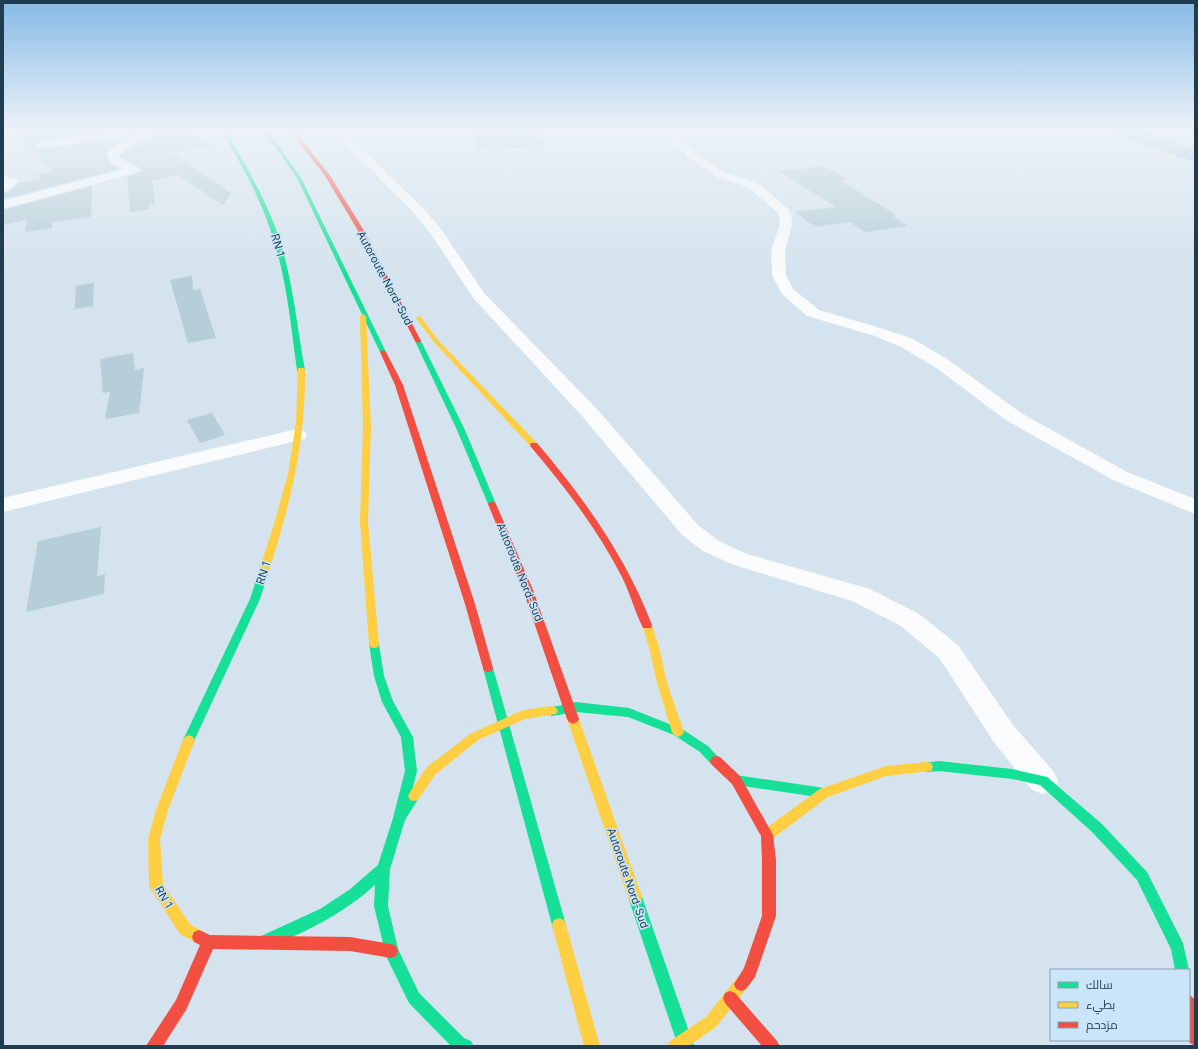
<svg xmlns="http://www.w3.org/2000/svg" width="1198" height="1049" viewBox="0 0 1198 1049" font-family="Inter,Cairo,sans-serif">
<rect width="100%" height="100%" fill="#d4e3ee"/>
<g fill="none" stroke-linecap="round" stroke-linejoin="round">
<polygon fill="#91c2e4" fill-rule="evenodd" points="1106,128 1130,128 1195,150 1195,162 1108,132"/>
</g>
<g fill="#b6ced7">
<polygon points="15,128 106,128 107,131 37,142 35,146 37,148 41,149 110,139 111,142 124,140 116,144 106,153 109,163 120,169 3,199 3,193 8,192 19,183 41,178 37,175 52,171"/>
<polygon points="531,130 549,145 477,150 475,136"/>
<polygon points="172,131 218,146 173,153 231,193 223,205 178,175 152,181 155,204 149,205 149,209 130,212 127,177 138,173 142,170 139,167 120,157 120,155 156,134"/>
<polygon points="824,166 848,179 840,180 896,215 893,216 908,226 865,232 850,222 815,227 795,212 836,207 779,171"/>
<polygon points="92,186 91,217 52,222 52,228 25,232 27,220 3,225 3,210"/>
<polygon points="192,276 193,290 200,289 216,338 188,343 170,280"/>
<polygon points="94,283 93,306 75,309 76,286"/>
<polygon points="133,353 135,370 144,368 139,413 105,419 110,392 103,393 100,359"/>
<polygon points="212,413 225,435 200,443 187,420"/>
<polygon points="101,527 97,576 105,574 104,594 26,612 38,541"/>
</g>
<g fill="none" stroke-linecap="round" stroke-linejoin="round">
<g fill="#f9fbfc" fill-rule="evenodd">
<polygon points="133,128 144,128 144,131 150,128 163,128 118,154 119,158 138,168 140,170 138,172 3,209 3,201 124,169 110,162 107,153 117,145 141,133 41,148 37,147 36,145 37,143"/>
<polygon points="329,128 340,128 421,206 441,229 484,293 596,408 698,525 719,541 747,554 870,589 919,614 958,645 1013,725 1054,772 1058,781 1054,790 1043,794 1032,790 993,741 940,659 901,626 852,601 731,564 703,551 682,535 582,416 474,299 431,234 413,212"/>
<polygon points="657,128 668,128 695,152 725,173 750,181 762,186 789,210 791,213 792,225 785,251 786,275 793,289 819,310 887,330 913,339 947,359 1021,413 1127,472 1195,499 1195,514 1113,480 1007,421 935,367 901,347 875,336 807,316 782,294 772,275 771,251 780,225 779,214 754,192 742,185 717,177 687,156"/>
<polygon points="3,176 17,179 19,181 7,191 3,192"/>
<polygon points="297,429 304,431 307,435 304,439 3,512 3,498"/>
</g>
<g fill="#16e098" fill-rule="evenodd">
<path d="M220,128H224C245,164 267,200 280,241C293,282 297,327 305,370L304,372H298L297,370C291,327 287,282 274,241C262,200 241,164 220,128Z"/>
<polygon points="262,128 266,128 301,178 386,352 385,353 383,354 380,352 297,178"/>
<polygon points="418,339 421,341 465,430 496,504 495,506 489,506 488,504 457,430 415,341"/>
<polygon points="263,571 266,572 268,574 260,599 193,743 189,745 185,743 183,740 250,599 258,574 260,572"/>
<path d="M374,640L378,641L379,644L384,676L393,701L413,737L417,771L412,791L418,792L420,796L405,820L390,869L388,906L398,949L419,993L464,1038L471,1041L474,1046H451L409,1003L386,956L374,906L375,885C343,914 306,932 266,948L261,946L259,941L261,936L320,909L349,890L378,865L393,818L405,771L401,737L382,702L374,676L369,644L370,641Z"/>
<polygon points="488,664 492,665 493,668 566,925 564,930 559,932 554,930 552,925 483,668 484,665"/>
<polygon points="576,702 629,708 682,729 708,746 722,761 720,765 716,766 712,765 700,752 674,735 628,717 576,712 552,716 548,714 546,711 548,708"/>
<polygon points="939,761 1012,769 1047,777 1102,824 1147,872 1183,943 1189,970 1189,971 1175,970 1171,949 1137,880 1092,832 1040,785 1012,779 939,771 927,772 923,771 921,767 923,763"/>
<polygon points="736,775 824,788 828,789 830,793 828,797 824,798 736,785 732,784 730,780 732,776"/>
<polygon points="635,890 640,892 642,897 694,1046 678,1046 628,897 630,892"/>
</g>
<g fill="#ffcf43" fill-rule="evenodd">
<polygon points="363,314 366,316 371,427 368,522 379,644 378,647 374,648 370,647 369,644 360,522 363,427 360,316"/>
<polygon points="419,316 421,317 438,340 537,443 538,445 537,447 531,447 434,342 416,318"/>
<path d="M298,368H304L305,370C306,443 290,505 268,574L266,576H260L258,574L274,524L288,474L296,422Z"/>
<polygon points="647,621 651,622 652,625 659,647 667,683 684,732 682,735 678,737 674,735 672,732 657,683 649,647 642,625 643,622"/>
<polygon points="552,706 556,708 558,711 556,714 525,719 478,740 435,775 418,800 414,801 410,800 408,796 410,792 427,767 470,734 523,710"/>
<polygon points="573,714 577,716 579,719 642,897 640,902 635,904 630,902 628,897 567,719 569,716"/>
<polygon points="189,735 193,737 195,740 169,807 160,839 163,884 190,924 204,932 206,937 204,942 199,944 180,934 149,886 148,839 157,807 183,740 185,737"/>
<polygon points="927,762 931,763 933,767 931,771 886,776 828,797 772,839 767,841 762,839 761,835 762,831 820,789 886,766"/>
<polygon points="559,918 564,920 566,925 600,1046 584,1046 552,925 554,920"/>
<polygon points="741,977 746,979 748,984 746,989 716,1027 689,1046 667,1046 670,1041 706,1017 736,979"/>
</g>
<g fill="#f24e42" fill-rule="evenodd">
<polygon points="288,128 292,128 329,174 363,229 421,341 420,342 418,343 415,341 357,229 325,176"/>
<polygon points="383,350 386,352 403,385 475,604 493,668 492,671 488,672 484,671 483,668 465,604 395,385 380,352"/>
<path d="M531,443H537C584,498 626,557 652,625L651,628H643C635,612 630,593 622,577C598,530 565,487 531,447L530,445Z"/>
<polygon points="492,501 496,504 533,590 579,719 577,722 573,724 569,722 567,719 523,590 488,504"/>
<polygon points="716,756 720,757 740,776 773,835 776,860 776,916 755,977 746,989 741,991 736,989 734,984 744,968 762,916 762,860 761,836 732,784 712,765 710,761 712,757"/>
<polygon points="199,930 210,935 350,937 391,944 396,946 398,951 396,956 391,958 350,951 213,949 186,1010 163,1046 146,1046 176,1000 200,945 194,942 192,937 194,932"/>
<polygon points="730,991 735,993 777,1041 780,1046 762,1046 725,1003 723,998 725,993"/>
<polygon points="1189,995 1195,999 1195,1046 1190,1043 1188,1040"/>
</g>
</g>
<linearGradient id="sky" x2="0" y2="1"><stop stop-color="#85bae6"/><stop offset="0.47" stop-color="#ecf2f7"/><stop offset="1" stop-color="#ecf2f7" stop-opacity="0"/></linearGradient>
<rect width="1198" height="275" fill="url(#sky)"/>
<g text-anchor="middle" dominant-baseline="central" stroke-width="3" stroke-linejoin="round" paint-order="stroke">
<g font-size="11" fill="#1f3c50" stroke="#cae5f8">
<text transform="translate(278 245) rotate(74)">RN 1</text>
<text transform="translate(385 278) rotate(62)">Autoroute Nord-Sud</text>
<text transform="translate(520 572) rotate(68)">Autoroute Nord-Sud</text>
<text transform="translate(263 573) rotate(-72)">RN 1</text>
<text transform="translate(628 878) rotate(71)">Autoroute Nord-Sud</text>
<text transform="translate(164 897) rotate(60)">RN 1</text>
</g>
</g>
<rect width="1198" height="1049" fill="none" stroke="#1f3c50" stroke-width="8"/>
<rect x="1050" y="969" width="140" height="72" fill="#cae5f8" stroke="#86a1b5"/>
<rect x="1058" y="982" width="20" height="6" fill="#16e098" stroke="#86a1b5"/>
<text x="1086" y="989" font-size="12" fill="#1f3c50">سالك</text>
<rect x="1058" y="1002" width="20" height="6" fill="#ffcf43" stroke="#86a1b5"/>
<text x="1086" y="1009" font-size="12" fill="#1f3c50">بطيء</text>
<rect x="1058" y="1022" width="20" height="6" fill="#f24e42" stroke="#86a1b5"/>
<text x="1086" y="1029" font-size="12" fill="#1f3c50">مزدحم</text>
</svg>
